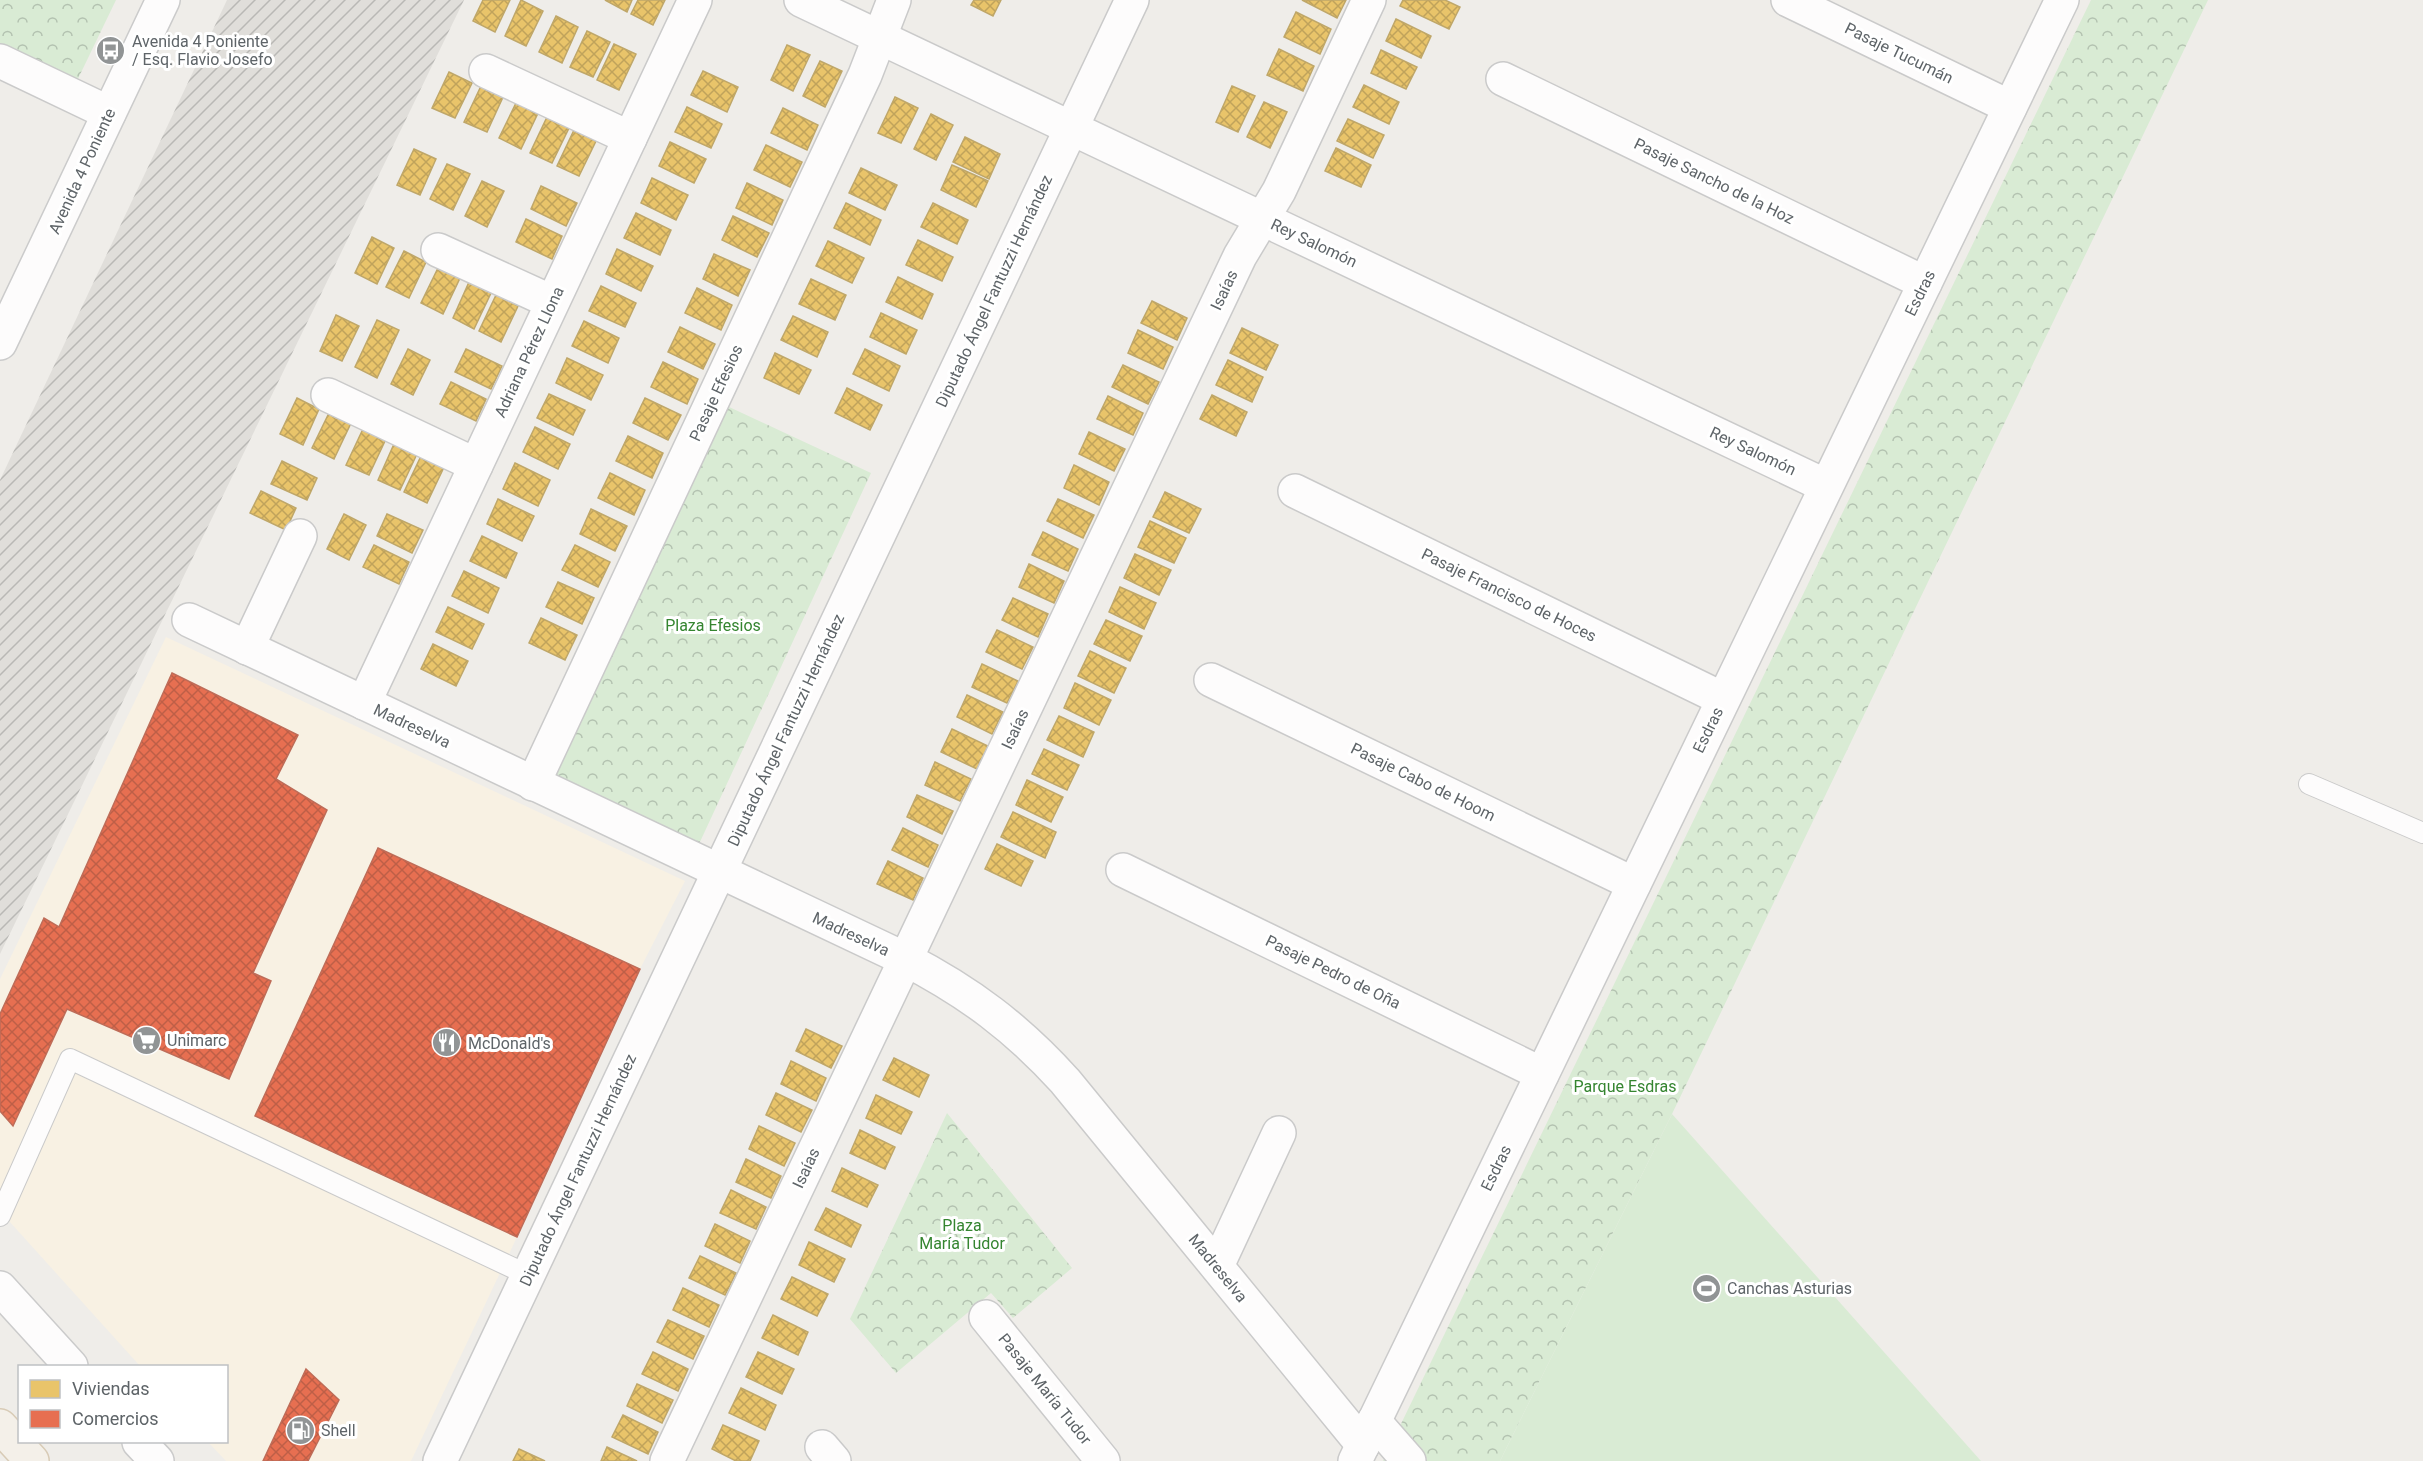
<svg xmlns="http://www.w3.org/2000/svg" width="2423" height="1461" viewBox="0 0 2423 1461" font-family="Roboto,sans-serif">
<defs>
<pattern id="industrial-furrows" width="10" height="10" patternUnits="userSpaceOnUse" patternTransform="scale(1.5)"><rect width="10" height="10" fill="#e0deda"/><path d="M-1 1l2-2M0 10L10 0M9 11l2-2" fill="none" stroke="#b9b8b5"/></pattern>
<pattern id="park-crowns" width="20" height="18" patternUnits="userSpaceOnUse" patternTransform="scale(1.5)"><rect width="20" height="18" fill="#d9ebd4"/><path d="M2 6a3 3 0 1 1 6 0M12 15a3 3 0 1 1 6 0" fill="none" stroke="#b3c2b0"/></pattern>
<pattern id="homes-cross-hatch" width="8" height="8" patternUnits="userSpaceOnUse" patternTransform="scale(1.5)"><rect width="8" height="8" fill="#e9c46a"/><path d="M0 0l8 8M0 8l8-8" fill="none" stroke="#c0a35b"/></pattern>
<pattern id="shops-cross-hatch" width="8" height="8" patternUnits="userSpaceOnUse" patternTransform="scale(1.5)"><rect width="8" height="8" fill="#e76f51"/><path d="M0 0l8 8M0 8l8-8" fill="none" stroke="#be5f47"/></pattern>
</defs>
<rect width="100%" height="100%" fill="#efede9"/>
<polygon fill="#f8f1e3" points="166,637 685,881 640,969 378,849 256,1116 517,1237 411,1461 226,1461 208,1442 226,1442 226,1366 140,1366 0,1211 0,979"/>
<polygon fill="url(#industrial-furrows)" points="227,0 464,0 0,954 0,480"/>
<g fill="url(#park-crowns)">
<polygon points="0,0 116,0 75,85 0,50"/>
<polygon points="2091,0 2208,0 1672,1114 1500,1461 1383,1461"/>
<polygon points="727,406 871,473 699,844 555,776"/>
<polygon points="947,1113 1072,1268 1013,1318 991,1293 896,1373 850,1319"/>
</g>
<polygon fill="#d9ebd4" points="1672,1114 1981,1461 1500,1461"/>
<g fill="url(#homes-cross-hatch)" stroke="#bfa769" stroke-width="1.5">
<polygon points="483,0 510,0 495,32 473,21"/>
<polygon points="521,0 543,11 526,46 505,36"/>
<polygon points="605,0 632,0 627,12"/>
<polygon points="638,0 665,0 653,25 631,14"/>
<polygon points="974,0 1001,0 993,16 971,5"/>
<polygon points="1302,0 1346,0 1337,18"/>
<polygon points="1403,0 1445,0 1460,7 1449,29 1400,6"/>
<polygon points="1296,12 1331,29 1320,54 1284,37"/>
<polygon points="556,16 578,27 562,63 539,52"/>
<polygon points="1396,19 1431,36 1421,58 1386,41"/>
<polygon points="587,31 610,42 593,77 570,67"/>
<polygon points="614,44 636,54 619,90 597,80"/>
<polygon points="787,45 810,55 793,91 771,80"/>
<polygon points="1279,49 1314,66 1303,91 1267,75"/>
<polygon points="1381,50 1417,67 1406,89 1371,73"/>
<polygon points="820,61 842,71 825,107 803,96"/>
<polygon points="703,71 738,87 727,112 691,95"/>
<polygon points="449,72 472,83 455,118 432,108"/>
<polygon points="1364,85 1399,102 1389,124 1353,107"/>
<polygon points="481,86 503,97 487,132 464,122"/>
<polygon points="1232,86 1255,96 1238,132 1216,122"/>
<polygon points="895,97 918,108 901,143 878,133"/>
<polygon points="1264,102 1287,112 1270,148 1247,137"/>
<polygon points="516,103 538,113 521,149 499,138"/>
<polygon points="687,107 722,124 711,148 675,132"/>
<polygon points="783,108 818,125 807,150 771,133"/>
<polygon points="931,114 953,125 936,160 914,149"/>
<polygon points="547,117 569,128 552,163 530,153"/>
<polygon points="1348,119 1384,135 1373,158 1337,141"/>
<polygon points="574,130 596,141 579,176 557,166"/>
<polygon points="965,137 1000,154 989,179 953,162"/>
<polygon points="670,142 706,159 694,183 659,166"/>
<polygon points="766,145 802,162 790,187 754,170"/>
<polygon points="1336,148 1371,165 1361,187 1325,171"/>
<polygon points="414,149 436,159 420,195 397,185"/>
<polygon points="447,164 470,174 453,210 430,199"/>
<polygon points="952,165 988,181 976,207 941,190"/>
<polygon points="861,168 897,185 885,210 849,193"/>
<polygon points="652,178 688,195 676,220 641,203"/>
<polygon points="482,181 504,191 487,227 465,216"/>
<polygon points="747,183 783,200 772,225 736,208"/>
<polygon points="541,186 577,203 566,226 531,209"/>
<polygon points="846,203 881,220 870,245 834,228"/>
<polygon points="933,203 968,220 957,244 921,227"/>
<polygon points="636,213 671,230 660,255 624,238"/>
<polygon points="733,216 769,233 757,257 722,240"/>
<polygon points="526,219 562,236 552,259 516,242"/>
<polygon points="372,237 394,248 377,284 355,273"/>
<polygon points="918,240 953,257 942,281 906,265"/>
<polygon points="828,241 864,258 852,283 816,266"/>
<polygon points="617,249 653,266 641,291 606,274"/>
<polygon points="404,251 426,262 409,298 386,287"/>
<polygon points="714,254 750,270 738,296 703,279"/>
<polygon points="438,268 460,278 443,314 421,303"/>
<polygon points="898,277 933,294 922,319 886,302"/>
<polygon points="811,279 846,295 835,320 799,304"/>
<polygon points="469,282 491,293 474,329 453,318"/>
<polygon points="601,286 636,303 625,327 589,311"/>
<polygon points="697,288 732,305 721,330 685,313"/>
<polygon points="496,295 518,306 501,342 479,331"/>
<polygon points="1152,301 1187,318 1177,340 1141,323"/>
<polygon points="881,313 917,330 906,354 870,337"/>
<polygon points="336,315 359,326 342,361 320,351"/>
<polygon points="793,316 828,332 817,357 781,340"/>
<polygon points="377,320 399,330 377,378 355,367"/>
<polygon points="584,321 619,338 608,363 572,346"/>
<polygon points="680,327 715,344 703,369 668,352"/>
<polygon points="1242,328 1278,345 1266,370 1230,353"/>
<polygon points="1138,330 1173,347 1163,369 1128,353"/>
<polygon points="408,349 430,360 413,395 391,384"/>
<polygon points="466,349 502,366 491,389 455,372"/>
<polygon points="865,349 900,366 889,391 853,374"/>
<polygon points="775,353 811,370 799,394 764,378"/>
<polygon points="567,358 603,375 591,400 556,383"/>
<polygon points="1228,360 1263,377 1252,402 1216,385"/>
<polygon points="663,362 698,379 687,404 651,387"/>
<polygon points="1123,365 1159,382 1148,404 1112,387"/>
<polygon points="451,382 486,399 476,421 440,404"/>
<polygon points="847,388 882,405 870,430 835,413"/>
<polygon points="549,394 585,410 573,435 537,418"/>
<polygon points="1212,395 1247,412 1236,436 1200,419"/>
<polygon points="1108,396 1143,413 1133,435 1097,419"/>
<polygon points="297,398 319,409 303,445 280,434"/>
<polygon points="645,398 681,415 668,440 633,423"/>
<polygon points="329,413 351,423 334,459 312,448"/>
<polygon points="535,427 570,444 558,469 523,452"/>
<polygon points="363,429 386,439 369,475 346,465"/>
<polygon points="1089,432 1125,449 1114,471 1079,454"/>
<polygon points="628,436 663,453 652,478 616,461"/>
<polygon points="394,444 417,454 400,490 378,480"/>
<polygon points="421,456 444,467 427,503 404,492"/>
<polygon points="282,461 317,478 307,500 271,484"/>
<polygon points="515,463 550,480 538,506 503,489"/>
<polygon points="1074,465 1109,482 1099,505 1064,488"/>
<polygon points="610,473 645,490 634,515 598,498"/>
<polygon points="261,491 296,508 286,530 250,513"/>
<polygon points="1165,492 1201,509 1189,533 1153,517"/>
<polygon points="498,499 534,516 522,541 487,524"/>
<polygon points="1058,499 1094,515 1083,538 1047,521"/>
<polygon points="591,509 627,526 615,551 580,534"/>
<polygon points="344,514 366,525 349,560 327,549"/>
<polygon points="387,514 423,530 412,553 377,536"/>
<polygon points="1150,521 1186,538 1174,563 1138,547"/>
<polygon points="1043,532 1078,549 1068,571 1032,555"/>
<polygon points="482,536 517,553 506,578 470,561"/>
<polygon points="374,545 409,562 399,584 363,567"/>
<polygon points="575,545 610,562 598,587 562,570"/>
<polygon points="1135,554 1171,570 1159,595 1124,578"/>
<polygon points="1029,564 1064,581 1054,603 1019,587"/>
<polygon points="464,571 499,588 488,613 452,596"/>
<polygon points="558,582 594,598 582,624 546,607"/>
<polygon points="1120,587 1156,603 1144,629 1109,612"/>
<polygon points="1013,598 1048,614 1038,637 1002,620"/>
<polygon points="448,607 484,624 472,649 436,632"/>
<polygon points="541,618 577,635 565,660 529,643"/>
<polygon points="1106,620 1142,636 1130,661 1094,644"/>
<polygon points="997,630 1033,647 1022,669 986,652"/>
<polygon points="433,644 468,661 456,686 421,669"/>
<polygon points="1090,651 1126,668 1114,693 1078,676"/>
<polygon points="982,664 1018,681 1007,703 972,687"/>
<polygon points="1075,683 1111,700 1099,725 1064,708"/>
<polygon points="967,695 1003,712 992,734 957,717"/>
<polygon points="1059,716 1094,732 1083,757 1047,740"/>
<polygon points="952,729 988,746 977,769 941,752"/>
<polygon points="1044,749 1079,765 1067,790 1032,774"/>
<polygon points="935,762 971,779 960,801 925,785"/>
<polygon points="1027,780 1063,797 1051,822 1016,805"/>
<polygon points="917,795 953,811 942,834 907,817"/>
<polygon points="1013,812 1056,832 1045,858 1001,837"/>
<polygon points="903,828 938,845 928,867 892,850"/>
<polygon points="997,844 1033,861 1021,886 985,869"/>
<polygon points="888,861 923,878 913,900 877,884"/>
<polygon points="806,1029 842,1046 831,1068 796,1051"/>
<polygon points="894,1058 929,1075 919,1097 883,1080"/>
<polygon points="791,1061 826,1078 816,1101 781,1084"/>
<polygon points="776,1093 812,1110 801,1132 766,1115"/>
<polygon points="876,1095 912,1112 901,1134 866,1118"/>
<polygon points="759,1126 795,1143 784,1166 749,1149"/>
<polygon points="860,1130 895,1147 885,1169 850,1153"/>
<polygon points="746,1159 781,1176 771,1198 736,1182"/>
<polygon points="842,1168 878,1185 867,1207 832,1191"/>
<polygon points="731,1190 766,1207 756,1229 720,1213"/>
<polygon points="826,1208 861,1225 851,1247 815,1230"/>
<polygon points="715,1224 750,1241 740,1263 705,1246"/>
<polygon points="809,1242 845,1259 834,1282 799,1265"/>
<polygon points="700,1256 736,1273 725,1295 689,1278"/>
<polygon points="792,1277 828,1294 817,1316 781,1299"/>
<polygon points="683,1288 719,1305 709,1327 673,1310"/>
<polygon points="773,1315 808,1332 798,1355 762,1338"/>
<polygon points="668,1320 704,1336 693,1359 657,1342"/>
<polygon points="653,1352 688,1369 678,1391 642,1374"/>
<polygon points="758,1352 794,1369 782,1394 746,1377"/>
<polygon points="637,1384 673,1400 662,1423 627,1406"/>
<polygon points="741,1388 776,1405 765,1430 729,1413"/>
<polygon points="623,1415 658,1432 648,1454 612,1437"/>
<polygon points="723,1425 759,1441 750,1461 736,1461 712,1449"/>
<polygon points="607,1447 637,1461 601,1461"/>
<polygon points="519,1449 545,1461 513,1461"/>
</g>
<g fill="url(#shops-cross-hatch)" stroke="#be6c58" stroke-width="1.5">
<polygon points="172,673 298,735 276,779 327,810 253,973 271,981 229,1079 67,1009 13,1126 0,1111 0,1014 44,918 59,927"/>
<polygon points="378,848 640,969 517,1237 255,1116"/>
<polygon points="306,1369 339,1400 308,1461 263,1461"/>
</g>
<g fill="none" stroke-linecap="round" stroke-linejoin="round">
<defs>
<g id="lane">
<polyline points="2309,784 2423,833"/>
<polyline points="0,1216 70,1059 528,1275"/>
</g>
<g id="street">
<polyline points="801,0 1826,486"/>
<polyline points="1788,0 2010,107"/>
<polyline points="0,61 109,113"/>
<polyline points="486,71 630,138"/>
<polyline points="1503,79 1925,283"/>
<polyline points="438,250 552,302"/>
<polyline points="328,395 476,465"/>
<polyline points="1295,491 1723,699"/>
<path d="M189,620L905,959C969,992 1017,1028 1065,1081L1363,1445"/>
<polyline points="247,648 300,536"/>
<polyline points="1211,680 1634,884"/>
<polyline points="364,703 695,0"/>
<polyline points="533,784 865,75 894,0"/>
<polyline points="1123,870 1542,1074"/>
<polyline points="1217,1266 1279,1133"/>
<polyline points="986,1317 1103,1461"/>
<polyline points="1374,1421 1409,1461"/>
<polyline points="822,1447 834,1461"/>
<polyline points="440,1461 1132,0"/>
<polyline points="667,1461 1240,256 1279,191 1369,0"/>
<polyline points="1355,1461 2062,0"/>
</g>
<g id="secondary">
<polyline points="0,343 163,0"/>
<polyline points="0,1288 71,1366"/>
<polyline points="139,1442 157,1461"/>
</g>
<polyline id="primary" points="0,1426 32,1461"/>
</defs>
<use href="#lane" stroke="#cacaca" stroke-width="22"/>
<use href="#street" stroke="#cacaca" stroke-width="36"/>
<use href="#secondary" stroke="#cbcbcb" stroke-width="36"/>
<use href="#primary" stroke="#d8cbb6" stroke-width="36"/>
<use href="#lane" stroke="#fdfcfc" stroke-width="20"/>
<use href="#street" stroke="#fdfcfc" stroke-width="33"/>
<use href="#secondary" stroke="#fdfcfc" stroke-width="33"/>
<use href="#primary" stroke="#f4f0e9" stroke-width="33"/>
</g>
<defs>
<symbol id="bus-disc" viewBox="-11 -11 22 22"><circle r="9.5" fill="#919495" stroke="#fff"/><path d="M-5-6H5V4H4V6H2V4H-2V6H-4V4H-5ZM-3.5-4V0h7V-4ZM-3.5 1.2v1.5H-2V1.2ZM2 1.2v1.5H3.5V1.2Z" fill="#fff"/></symbol>
<symbol id="supermarket-disc" viewBox="-11 -11 22 22"><circle r="9.5" fill="#919495" stroke="#fff"/><path d="M-6-5.5h2.5l.6 2H6L4.5 2H-2.5L-4.4-4H-6ZM-1.5 3.2a1.3 1.3 0 1 0 .1 0ZM3 3.2a1.3 1.3 0 1 0 .1 0Z" fill="#fff"/></symbol>
<symbol id="restaurant-disc" viewBox="-11 -11 22 22"><circle r="9.5" fill="#919495" stroke="#fff"/><path d="M-5-6h1v4h1v-4h1v4h1v-4h1v5L-1.5 .5V6h-2V.5L-5-1ZM5-6V6H3V1.5H1.5Q1.5-4 5-6Z" fill="#fff"/></symbol>
<symbol id="stadium-disc" viewBox="-11 -11 22 22"><circle r="9.5" fill="#919495" stroke="#fff"/><path d="M0-5a6.5 5 0 1 0 0 10a6.5 5 0 1 0 0-10ZM-3.5-1.8h7v3.6h-7Z" fill="#fff"/></symbol>
<symbol id="fuel-disc" viewBox="-11 -11 22 22"><circle r="9.5" fill="#919495" stroke="#fff"/><path d="M-5.5-6h7V0h2V4h1.3V-2.5L3-4.5l.8-.8L6-3V5H2.5V1h-1V6h-7ZM-4.2-4.7v3.2H.2V-4.7Z" fill="#fff"/></symbol>
</defs>
<g fill-rule="evenodd">
<use href="#bus-disc" x="94" y="34" width="33" height="33"/>
<use href="#supermarket-disc" x="130" y="1024" width="33" height="33"/>
<use href="#restaurant-disc" x="430" y="1026" width="33" height="33"/>
<use href="#stadium-disc" x="1690" y="1272" width="33" height="33"/>
<use href="#fuel-disc" x="284" y="1414" width="33" height="33"/>
</g>
<g text-anchor="middle" dominant-baseline="central" stroke-width="6" stroke-linejoin="round" paint-order="stroke">
<g font-size="16" fill="#5e6468" stroke="#fff" text-anchor="start">
<text x="132" y="41">Avenida 4 Poniente<tspan x="132" dy="18">/ Esq. Flavio Josefo</tspan></text>
<text x="167" y="1040">Unimarc</text>
<text x="468" y="1043">McDonald's</text>
<text x="1727" y="1288">Canchas Asturias</text>
<text x="321" y="1430">Shell</text>
</g>
<g font-size="16" fill="#5e6468" stroke="#fff">
<text transform="translate(1899 53) rotate(26)">Pasaje Tucumán</text>
<text transform="translate(82 171) rotate(-65)">Avenida 4 Poniente</text>
<text transform="translate(1714 181) rotate(26)">Pasaje Sancho de la Hoz</text>
<text transform="translate(1314 243) rotate(25)">Rey Salomón</text>
<text transform="translate(1224 290) rotate(-65)">Isaías</text>
<text transform="translate(994 291) rotate(-65)">Diputado Ángel Fantuzzi Hernández</text>
<text transform="translate(1920 293) rotate(-64)">Esdras</text>
<text transform="translate(529 352) rotate(-65)">Adriana Pérez Llona</text>
<text transform="translate(716 393) rotate(-65)">Pasaje Efesios</text>
<text transform="translate(1753 451) rotate(25)">Rey Salomón</text>
<text transform="translate(1509 595) rotate(26)">Pasaje Francisco de Hoces</text>
<text transform="translate(412 726) rotate(25)">Madreselva</text>
<text transform="translate(1015 729) rotate(-65)">Isaías</text>
<text transform="translate(786 730) rotate(-65)">Diputado Ángel Fantuzzi Hernández</text>
<text transform="translate(1708 730) rotate(-64)">Esdras</text>
<text transform="translate(1423 782) rotate(26)">Pasaje Cabo de Hoom</text>
<text transform="translate(851 934) rotate(25)">Madreselva</text>
<text transform="translate(1333 972) rotate(26)">Pasaje Pedro de Oña</text>
<text transform="translate(806 1168) rotate(-65)">Isaías</text>
<text transform="translate(1496 1168) rotate(-64)">Esdras</text>
<text transform="translate(578 1170) rotate(-65)">Diputado Ángel Fantuzzi Hernández</text>
<text transform="translate(1218 1268) rotate(51)">Madreselva</text>
<text transform="translate(1045 1389) rotate(51)">Pasaje María Tudor</text>
</g>
<g font-size="16" fill="#358530" stroke="#fff">
<text x="713" y="625">Plaza Efesios</text>
<text x="1625" y="1086">Parque Esdras</text>
<text x="962" y="1225">Plaza<tspan x="962" dy="18">María Tudor</tspan></text>
</g>
</g>
<rect x="18" y="1365" width="210" height="78" fill="#ffffff" stroke="#bfc1c3" stroke-width="1.5"/>
<rect x="30" y="1380" width="30" height="18" fill="#e9c46a" stroke="#bfc1c3" stroke-width="1.5"/>
<text x="72" y="1395" font-size="18" fill="#5e6468">Viviendas</text>
<rect x="30" y="1410" width="30" height="18" fill="#e76f51" stroke="#bfc1c3" stroke-width="1.5"/>
<text x="72" y="1425" font-size="18" fill="#5e6468">Comercios</text>
</svg>
